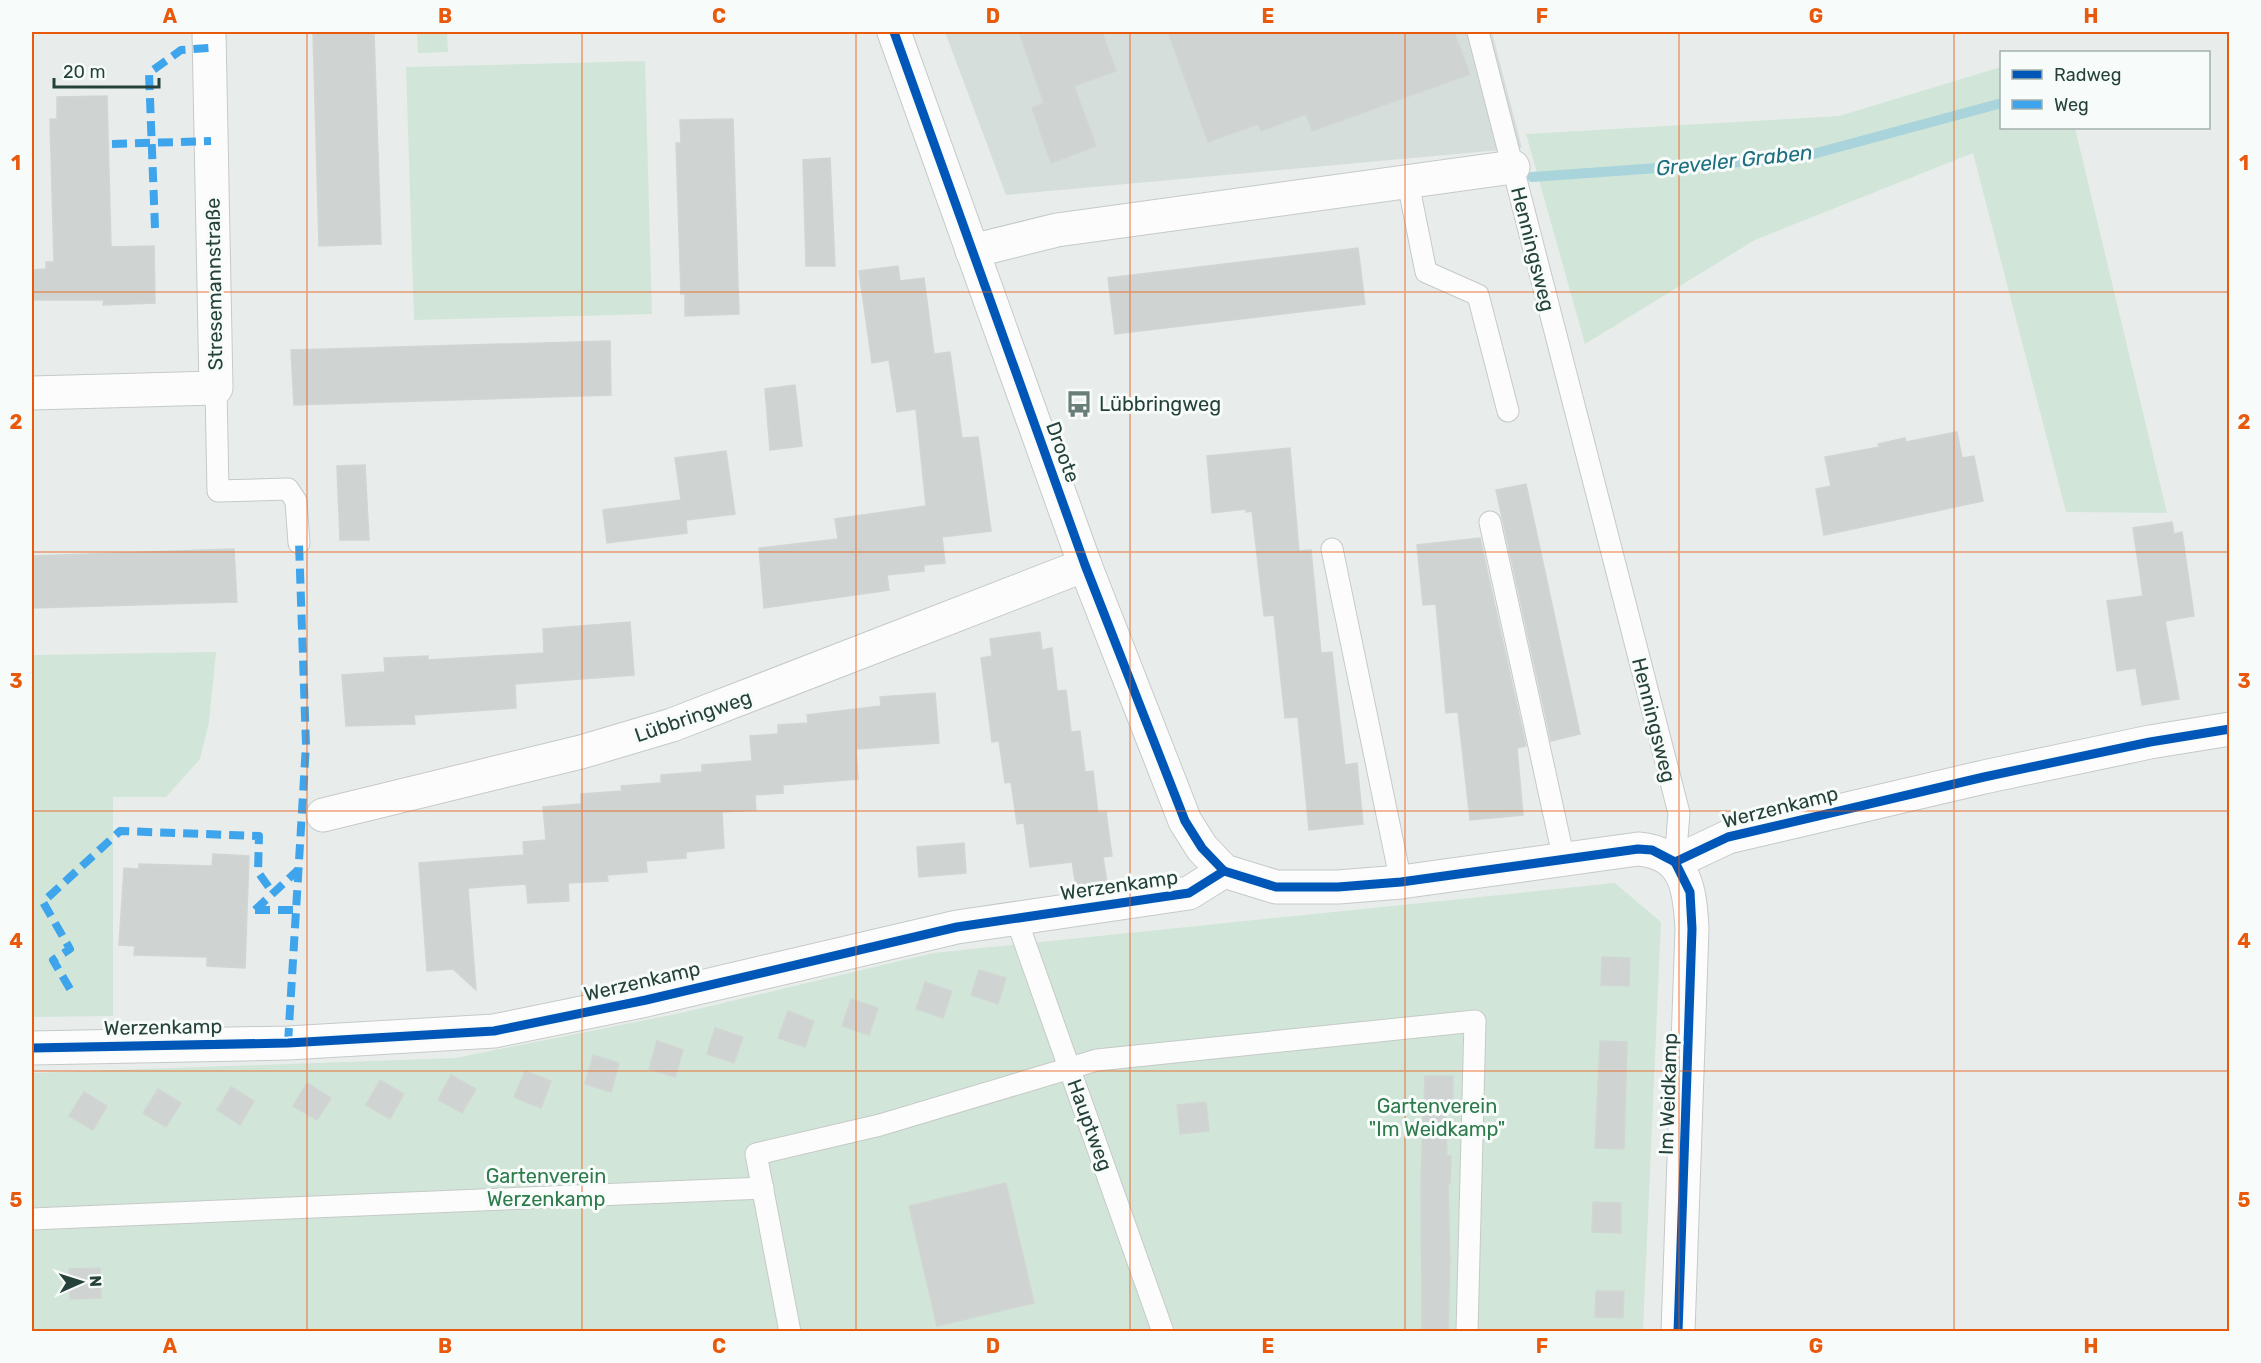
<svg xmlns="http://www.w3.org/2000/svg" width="2261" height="1363" viewBox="0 0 2261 1363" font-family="Rubik,sans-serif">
<rect width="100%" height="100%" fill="#e8edeb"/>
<polygon fill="#d6dedb" points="945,32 1492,32 1522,148 1006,195"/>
<g fill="#d1e6d8">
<polygon points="417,32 469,32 447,33 448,52 418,53"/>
<polygon points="645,61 652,314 414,320 406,67"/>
<polygon points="2001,67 2002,128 2075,128 2167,513 2066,512 1973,153 1755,240 1585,344 1526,134 1839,116"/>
<polygon points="216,652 209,722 200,759 166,797 113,797 113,1016 32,1017 32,655"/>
<polygon points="1615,883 1661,922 1643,1331 32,1332 32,1073 455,1058 681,1013 933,953"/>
</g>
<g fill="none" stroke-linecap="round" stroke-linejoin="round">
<polyline stroke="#a9d4db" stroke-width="10" points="1532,177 1798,158 2002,103"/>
</g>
<g fill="#cfd4d2" stroke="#d1d6d4" stroke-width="1.5">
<polygon points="313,32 374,32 381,244 319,246"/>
<polygon points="1019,32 1102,32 1116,71 1074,86 1096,146 1051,163 1032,108 1044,103"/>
<polygon points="1168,32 1454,32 1470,74 1312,131 1306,114 1261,131 1258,124 1208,142"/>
<polygon points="107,96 111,247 154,246 155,303 103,305 104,300 32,300 32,270 46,269 46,262 54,262 50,119 57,119 57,97"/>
<polygon points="733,119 739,314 685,316 685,294 681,294 676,143 681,143 680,120"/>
<polygon points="830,158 835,266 806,266 803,160"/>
<polygon points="1358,248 1365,304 1115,334 1108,278"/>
<polygon points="898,266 900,281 924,278 934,354 950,352 962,438 978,437 991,531 942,537 945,563 924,565 924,571 887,575 889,590 764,608 759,548 838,539 835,519 926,506 916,409 897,412 889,360 872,363 859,271"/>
<polygon points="610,341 611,395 294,405 291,350"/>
<polygon points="795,385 802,446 770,450 765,389"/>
<polygon points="1957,432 1962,458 1974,456 1983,501 1824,535 1816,489 1831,486 1825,457 1879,447 1878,444 1905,438 1906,442"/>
<polygon points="1290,448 1299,551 1311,550 1321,653 1332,652 1345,765 1357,763 1363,824 1309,830 1298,717 1285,718 1274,615 1264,616 1252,511 1246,512 1246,509 1212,513 1207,456"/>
<polygon points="726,451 735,514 686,520 687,533 607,543 603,510 681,500 675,458"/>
<polygon points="365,465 369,540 340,540 337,466"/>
<polygon points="1526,484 1580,734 1551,741 1496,490"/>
<polygon points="2172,522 2174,534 2182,532 2194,616 2165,621 2179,699 2142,705 2136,668 2117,671 2107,601 2143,596 2133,528"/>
<polygon points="1480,538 1526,746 1517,748 1523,815 1470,820 1458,712 1446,713 1436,604 1423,605 1417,545"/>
<polygon points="234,549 237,602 32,608 32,556"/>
<polygon points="630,622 634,675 515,684 516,708 414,715 415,724 346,726 342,675 385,672 384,658 428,656 428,660 544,653 543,629"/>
<polygon points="1040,632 1042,650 1052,648 1057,691 1066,690 1071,732 1080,731 1085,772 1093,771 1098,813 1106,812 1112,856 1103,857 1107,883 1076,886 1072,862 1030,867 1024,823 1017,824 1011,782 1005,783 999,741 992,742 981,658 992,656 990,639"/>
<polygon points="935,693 939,743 856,749 858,779 783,785 783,793 755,795 756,810 722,812 724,848 686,852 686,858 646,861 647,872 607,875 608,881 568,883 569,901 528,903 526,884 468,888 476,990 453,969 427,971 419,863 524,855 523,842 546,840 543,807 581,804 581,794 622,791 621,786 661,783 661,775 702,772 702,765 752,761 750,736 778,734 778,725 808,723 807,715 881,706 880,697"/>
<polygon points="964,843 966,873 919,877 917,847"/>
<polygon points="213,854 249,856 245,968 207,966 207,957 134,955 135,946 119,945 124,868 139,869 139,864 212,866"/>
<polygon points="1602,957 1630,958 1629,986 1601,985"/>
<polygon points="979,970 1006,978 998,1004 971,995"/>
<polygon points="925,982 952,991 943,1018 916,1009"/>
<polygon points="851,999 878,1008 869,1035 842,1026"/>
<polygon points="788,1011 814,1021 805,1047 778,1038"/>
<polygon points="715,1028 743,1037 734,1063 707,1054"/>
<polygon points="657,1041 683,1050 675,1077 649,1069"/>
<polygon points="1600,1041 1627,1042 1624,1149 1595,1148"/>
<polygon points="593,1055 619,1063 611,1092 585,1084"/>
<polygon points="525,1071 551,1081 541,1108 514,1097"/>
<polygon points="451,1075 476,1089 462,1113 438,1100"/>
<polygon points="1425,1076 1453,1076 1453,1103 1424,1103"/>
<polygon points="380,1080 404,1094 390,1119 366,1105"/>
<polygon points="307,1083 331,1098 317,1120 293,1106"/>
<polygon points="231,1087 254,1101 240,1125 217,1110"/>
<polygon points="158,1089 181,1103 166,1127 143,1113"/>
<polygon points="84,1092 107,1106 93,1130 69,1116"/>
<polygon points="1206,1102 1209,1131 1180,1134 1177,1105"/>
<polygon points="1423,1108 1445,1108 1447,1156 1451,1156 1450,1184 1448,1184 1450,1260 1448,1332 1422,1332 1421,1187"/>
<polygon points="1006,1183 1034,1303 937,1326 909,1206"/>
<polygon points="1593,1202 1621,1203 1621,1233 1592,1232"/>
<polygon points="100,1268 101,1298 70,1299 69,1269"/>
<polygon points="1596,1291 1624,1291 1623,1318 1595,1317"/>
</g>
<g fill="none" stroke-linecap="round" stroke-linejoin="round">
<defs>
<g id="service">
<polyline points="1478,32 1679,813 1675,862"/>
<polyline points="1408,183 1426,272 1478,295 1508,411"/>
<polyline points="216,388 218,491 288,489 296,501 299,543"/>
<polyline points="1490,522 1564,860"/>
<polyline points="1332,549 1401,882"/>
<polyline points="1016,918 1163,1332"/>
<polyline points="32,1219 763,1188"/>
<polyline points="790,1332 756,1154 880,1125 1097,1060 1475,1021 1467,1332"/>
</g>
<g id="minor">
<polyline points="972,251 1057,230 1513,167"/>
<polyline points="32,393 216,388 209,32"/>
<polyline points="323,815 581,752 672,725 1085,565"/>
<polyline points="1675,862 1728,837 1984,777 2150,742 2230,729"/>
<polyline points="32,1048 288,1043 494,1031 646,1000 957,927 1189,893 1224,871"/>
</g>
<path id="tertiary" d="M894,32L1085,565L1185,821L1202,848L1224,871L1276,887H1338L1401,882L1638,849C1686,853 1690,889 1692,929L1678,1332"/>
</defs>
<use href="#service" stroke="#c5cac8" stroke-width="23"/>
<use href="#minor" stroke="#c5cac8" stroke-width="35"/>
<use href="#tertiary" stroke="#c5cac8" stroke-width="35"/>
<use href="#service" stroke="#fcfcfc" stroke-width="21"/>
<use href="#minor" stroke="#fcfcfc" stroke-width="33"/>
<use href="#tertiary" stroke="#fcfcfc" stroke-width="33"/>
<g stroke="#3ea4ec" stroke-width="8" stroke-dasharray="15 8" stroke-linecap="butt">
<polyline points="112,144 211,141"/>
<polyline points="155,228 149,73 181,50 209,48"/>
<polyline points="255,910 298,870"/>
<polyline points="255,910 296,910"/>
<polyline points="70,989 53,960 70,949 43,902 120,831 259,836 258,872 273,893"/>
<polyline points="288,1043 306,745 299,543"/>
</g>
<defs>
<g id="cycleway">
<polyline points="894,32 1085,565 1185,821 1202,848 1224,871 1276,887 1338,887 1401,882 1638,849 1652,850 1675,862"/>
<polyline points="1675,862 1728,837 1984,777 2150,742 2230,729"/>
<polyline points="1675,862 1690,892 1692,929 1678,1332"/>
<polyline points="32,1048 288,1043 494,1031 646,1000 957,927 1189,893 1224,871"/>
</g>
</defs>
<use href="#cycleway" stroke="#f7fbf9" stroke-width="13"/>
<use href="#cycleway" stroke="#0057b8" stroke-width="9"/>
</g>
<path fill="none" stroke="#e8590c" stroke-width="1.5" stroke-opacity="0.55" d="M307,32V1332M582,32V1332M856,32V1332M1130,32V1332M1405,32V1332M1679,32V1332M1954,32V1332M32,292H2230M32,552H2230M32,811H2230M32,1071H2230"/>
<defs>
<symbol id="bus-bare" viewBox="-9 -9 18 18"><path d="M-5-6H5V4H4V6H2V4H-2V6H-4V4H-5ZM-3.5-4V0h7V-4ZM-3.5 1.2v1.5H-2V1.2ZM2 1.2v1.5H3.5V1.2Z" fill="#697e78" stroke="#f7fbf9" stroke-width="2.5" paint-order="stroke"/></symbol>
</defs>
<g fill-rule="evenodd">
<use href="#bus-bare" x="1060" y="385" width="38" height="38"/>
</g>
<g text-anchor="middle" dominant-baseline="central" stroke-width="6" stroke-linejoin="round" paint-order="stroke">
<g font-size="20" fill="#24423a" stroke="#f7fbf9">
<text transform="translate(1533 249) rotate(76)">Henningsweg</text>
<text transform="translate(214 284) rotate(-91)">Stresemannstraße</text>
<text transform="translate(1063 452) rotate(70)">Droote</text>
<text transform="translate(693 716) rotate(-19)">Lübbringweg</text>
<text transform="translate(1654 720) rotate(76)">Henningsweg</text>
<text transform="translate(1780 807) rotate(-14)">Werzenkamp</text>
<text transform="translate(1119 885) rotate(-8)">Werzenkamp</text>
<text transform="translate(642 981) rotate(-13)">Werzenkamp</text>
<text transform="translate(163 1027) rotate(-1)">Werzenkamp</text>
<text transform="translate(1668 1094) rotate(-88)">Im Weidkamp</text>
<text transform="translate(1090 1125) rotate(70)">Hauptweg</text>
</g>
<g font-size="20" fill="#24423a" stroke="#f7fbf9" text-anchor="start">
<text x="1099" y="404">Lübbringweg</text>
</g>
<g font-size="20" fill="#2d7a4b" stroke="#f7fbf9">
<text x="1437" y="1106">Gartenverein<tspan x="1437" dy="23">"Im Weidkamp"</tspan></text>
<text x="546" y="1176">Gartenverein<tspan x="546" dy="23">Werzenkamp</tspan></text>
</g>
<g font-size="21" font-style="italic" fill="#1c6f80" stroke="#f7fbf9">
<text transform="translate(1734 160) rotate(-6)">Greveler Graben</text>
</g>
</g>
<rect width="2261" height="1363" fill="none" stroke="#f7fbf9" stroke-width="66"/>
<rect x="2000" y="51" width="210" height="78" fill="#f7fbf9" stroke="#a3b1ad" stroke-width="1.5"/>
<rect x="2012" y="70" width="30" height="9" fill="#0057b8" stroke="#a3b1ad" stroke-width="1.5"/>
<text x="2054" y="81" font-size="18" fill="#24423a">Radweg</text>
<rect x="2012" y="100" width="30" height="9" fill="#3ea4ec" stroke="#a3b1ad" stroke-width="1.5"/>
<text x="2054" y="111" font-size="18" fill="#24423a">Weg</text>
<g transform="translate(81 1282) rotate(87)" stroke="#f7fbf9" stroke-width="4.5" paint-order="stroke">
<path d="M0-4.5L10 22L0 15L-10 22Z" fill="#24423a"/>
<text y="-9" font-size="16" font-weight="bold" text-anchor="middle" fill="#24423a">N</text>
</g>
<path d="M54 78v9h105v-9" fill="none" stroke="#24423a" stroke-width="3"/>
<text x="63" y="78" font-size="18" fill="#24423a" stroke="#f7fbf9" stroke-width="4.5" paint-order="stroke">20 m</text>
<rect x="33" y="33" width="2195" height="1297" fill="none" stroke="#e8590c" stroke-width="2"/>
<g font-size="20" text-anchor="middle" font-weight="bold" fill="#e8590c">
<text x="170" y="23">A</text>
<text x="445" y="23">B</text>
<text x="719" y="23">C</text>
<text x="993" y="23">D</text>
<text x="1268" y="23">E</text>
<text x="1542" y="23">F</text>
<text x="1816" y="23">G</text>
<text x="2091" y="23">H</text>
<text x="16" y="170">1</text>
<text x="2244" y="170">1</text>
<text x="16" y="429">2</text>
<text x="2244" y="429">2</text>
<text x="16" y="688">3</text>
<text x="2244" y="688">3</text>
<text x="16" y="948">4</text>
<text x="2244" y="948">4</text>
<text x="16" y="1207">5</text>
<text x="2244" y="1207">5</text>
<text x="170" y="1353">A</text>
<text x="445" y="1353">B</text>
<text x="719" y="1353">C</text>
<text x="993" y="1353">D</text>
<text x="1268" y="1353">E</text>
<text x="1542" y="1353">F</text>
<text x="1816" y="1353">G</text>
<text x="2091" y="1353">H</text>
</g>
</svg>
